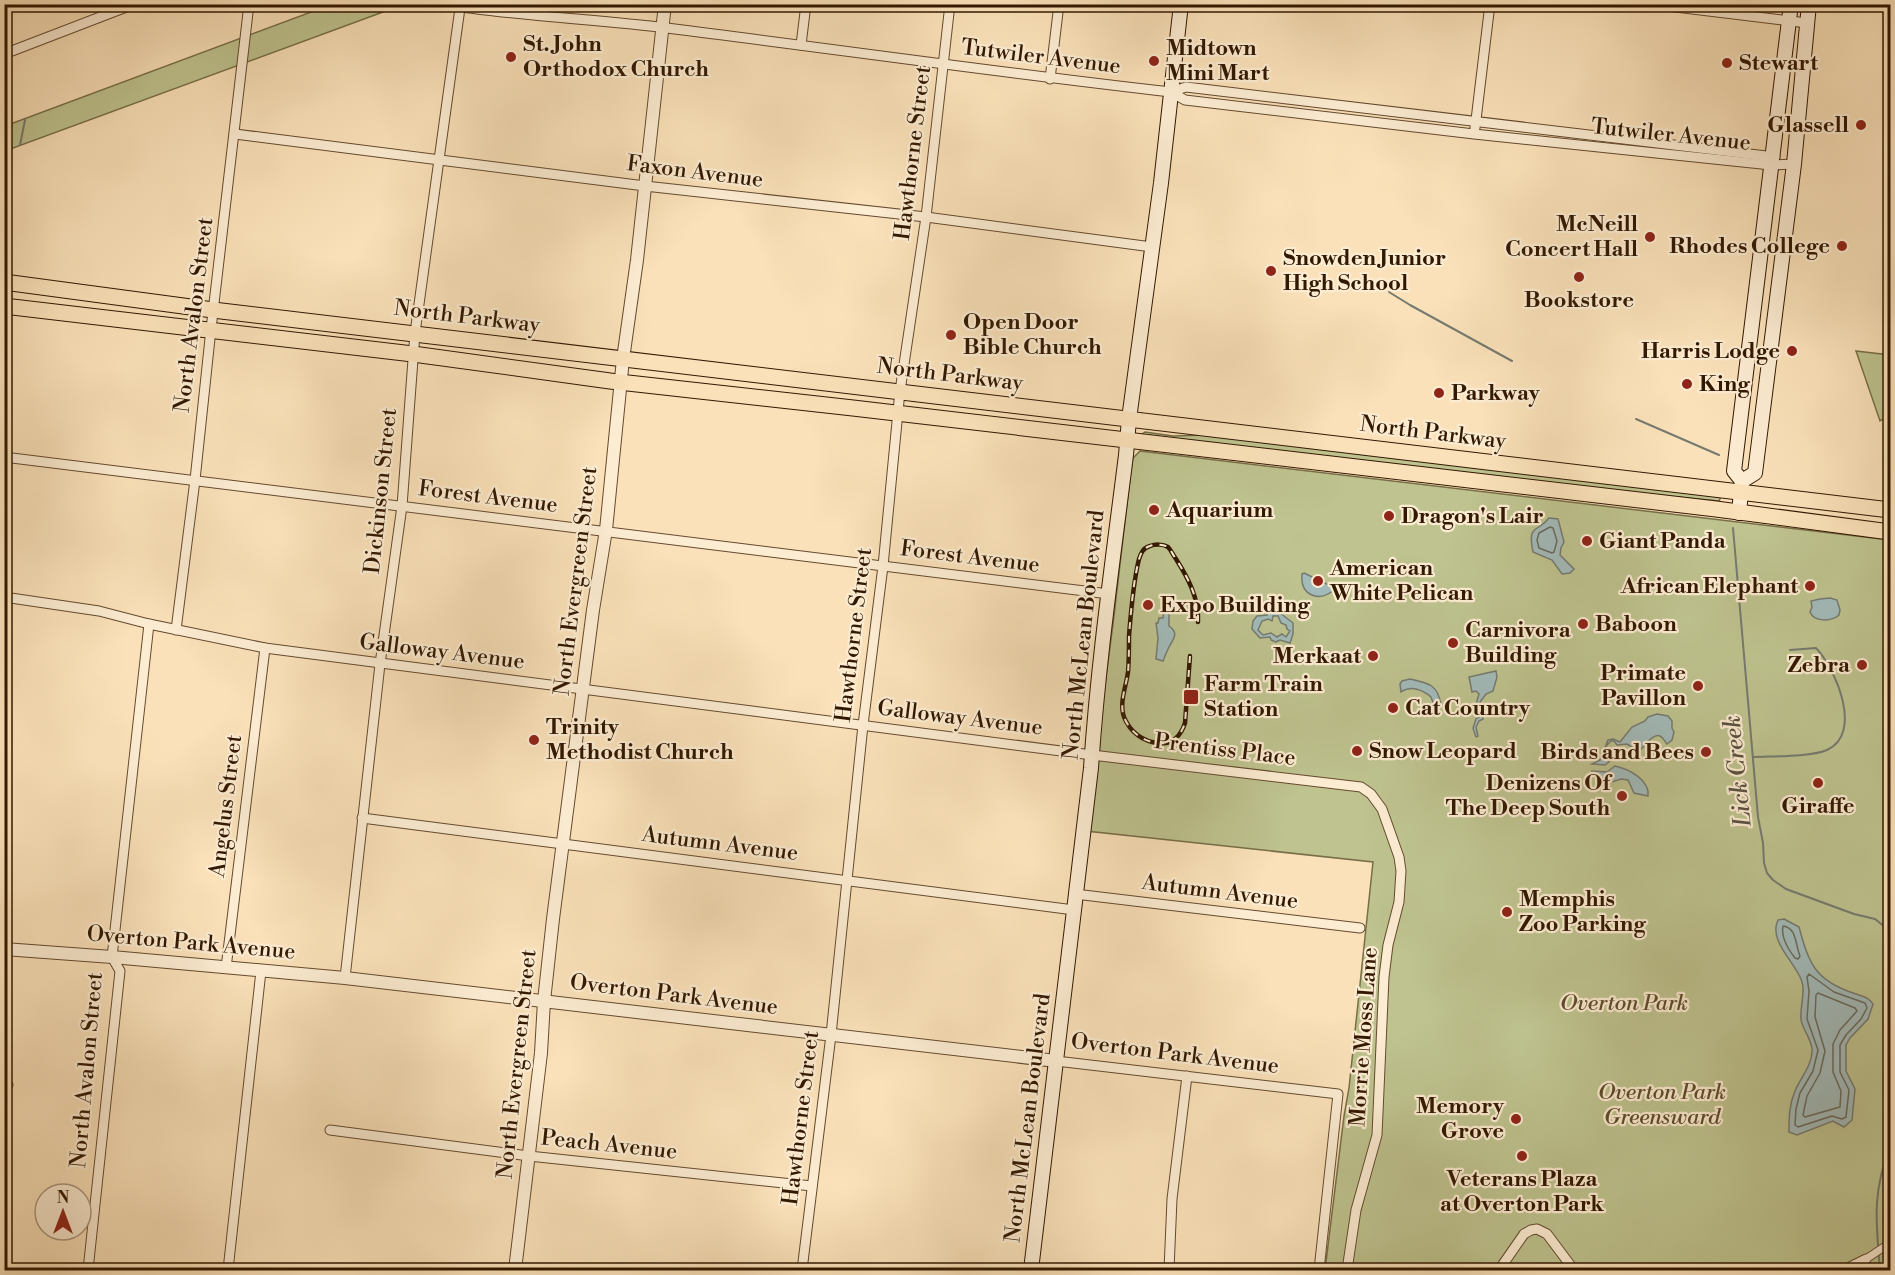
<svg xmlns="http://www.w3.org/2000/svg" width="1895" height="1275" viewBox="0 0 1895 1275" font-family="'Libre Bodoni',serif">
<rect width="100%" height="100%" fill="#fae1b9"/>
<filter id="stains"><feTurbulence type="fractalNoise" baseFrequency=".00333" numOctaves="4"/><feColorMatrix values="0 0 0 0 .2 0 0 0 0 .09 0 0 0 0 .02 0 0 0 .5 -.17"/></filter>
<radialGradient id="worn" r=".72"><stop offset=".6" stop-color="#630" stop-opacity="0"/><stop offset="1" stop-color="#630" stop-opacity=".3"/></radialGradient>
<g fill="#bec38f" stroke="#786e48" stroke-width="1.5">
<polygon points="330,5 402,5 5,151 5,126"/>
<polygon points="1856,351 1890,355 1890,415 1880,421"/>
<polygon points="1145,432 1173,436 1206,435 1720,497 1720,499 1719,501 1678,497 1655,498 1141,435"/>
<polygon points="1140,451 1890,540 1890,1270 1325,1270 1344,1116 1349,1088 1373,862 1086,831 1114,616 1131,470 1133,458"/>
</g>
<g fill="#a2bbba" stroke="#757a70" stroke-width="1.5" fill-rule="evenodd">
<path d="M1549,518L1558,519L1564,542L1561,548L1560,555L1574,569L1570,573L1562,574L1552,560L1533,552C1527,523 1538,533 1549,518Z"/>
<path d="M1304,573L1333,587L1334,590C1318,603 1300,595 1302,574Z"/>
<path d="M1165,594L1169,611V626C1179,633 1174,638 1169,647C1167,651 1165,656 1163,661L1156,659L1158,638L1156,623H1158L1159,618H1163Z"/>
<path d="M1830,598L1837,600L1840,610L1839,615C1831,622 1814,622 1810,612L1812,607L1811,601L1820,599Z"/>
<path d="M1275,609L1293,623V634L1290,643L1280,640L1276,642L1271,640L1270,637L1260,638L1252,629L1253,621L1257,616L1267,615L1268,611ZM1273,616H1278L1281,623L1286,625L1287,629L1290,631L1286,637L1282,634L1277,637L1271,633L1263,635L1258,630L1262,621L1268,619L1272,621Z"/>
<polygon points="1496,671 1497,677 1493,691 1486,694 1480,702 1483,719 1479,721 1476,727 1478,736 1476,737 1473,728 1476,719 1479,717 1478,712 1475,708 1479,694 1476,691 1472,692 1469,677"/>
<path d="M1410,679C1429,683 1438,685 1441,705L1435,708L1431,697C1423,690 1411,685 1401,692L1400,684L1402,681Z"/>
<path d="M1657,714L1668,716L1672,721V728L1674,732L1672,740L1667,744C1665,742 1664,738 1660,736C1653,733 1644,747 1639,751L1627,744L1617,745L1614,741H1611L1607,745L1605,756L1610,761L1605,765L1592,764L1600,760L1608,740L1613,739L1620,742L1632,727L1645,721L1648,717Z"/>
<path d="M1615,766C1629,769 1650,780 1648,796L1634,793L1628,780L1621,779L1612,782L1593,775L1592,771L1607,772Z"/>
<path d="M1784,919L1799,927C1809,964 1815,980 1853,993C1861,996 1869,997 1873,1004L1868,1019L1850,1038L1846,1045V1071L1855,1089L1852,1120L1844,1127L1833,1121L1797,1135L1789,1132C1789,1118 1789,1105 1795,1091C1800,1078 1813,1065 1812,1049C1811,1038 1802,1029 1801,1019C1800,1008 1804,997 1803,987C1801,966 1767,943 1778,920Z"/>
</g>
<g fill="none" stroke-linecap="round" stroke-linejoin="round">
<g stroke="#6a6a5d" stroke-width="1.5">
<polygon points="1550,527 1553,528 1557,541 1554,552 1552,553 1539,548 1537,540 1539,533"/>
<path d="M1783,926C1797,928 1795,944 1800,956L1798,959L1795,958C1788,949 1781,936 1783,926Z"/>
<polygon points="1809,974 1834,992 1865,1003 1867,1008 1861,1019 1846,1035 1840,1045 1840,1072 1849,1090 1846,1117 1842,1119 1832,1116 1798,1127 1795,1125 1796,1109 1800,1093 1813,1071 1818,1050 1807,1019 1809,991 1807,977"/>
<polygon points="1818,993 1855,1008 1857,1011 1840,1030 1833,1044 1833,1072 1841,1091 1840,1107 1805,1117 1803,1115 1807,1096 1820,1073 1825,1051 1815,1017 1816,995"/>
</g>
<g stroke="#757a70" stroke-width="2">
<polyline points="20,145 25,120"/>
<polyline points="1389,292 1410,305 1512,361"/>
<polyline points="1636,419 1719,455"/>
<polyline points="1733,528 1758,817 1763,843 1764,863 1767,873 1773,880 1786,889 1854,914 1875,919 1890,931"/>
<path d="M1753,757C1773,756 1810,757 1827,750C1864,733 1835,668 1816,648L1790,650"/>
<path d="M1880,1270C1876,1221 1872,1194 1890,1146"/>
</g>
<defs>
<polyline id="pedestrian" points="1866,1259 1890,1243"/>
<g id="minor">
<path d="M441,4C516,16 592,19 667,28C835,49 1002,73 1171,92L1185,100L1474,134L1771,165L1794,164"/>
<polyline points="1651,4 1807,23"/>
<polyline points="801,45 806,4"/>
<polyline points="4,54 134,4"/>
<polyline points="1050,79 1059,4"/>
<polyline points="1171,92 1186,87 1775,157"/>
<polyline points="1475,128 1490,4"/>
<polyline points="235,134 645,186 926,217 1152,247"/>
<polyline points="4,457 1109,594"/>
<polyline points="4,597 99,611 149,624 265,648 1092,755 1361,787 1371,794 1382,809 1399,857 1401,871 1399,902 1388,945 1384,977 1377,1135 1356,1210 1347,1270"/>
<polyline points="176,630 195,480 211,329 249,4"/>
<polyline points="362,818 1074,910"/>
<polyline points="1075,894 1360,928"/>
<polyline points="226,968 265,648"/>
<polyline points="345,978 380,664 402,506 415,333 460,8"/>
<polyline points="1056,1061 1338,1094 1319,1270"/>
<polyline points="4,1085 8,1085"/>
<polyline points="330,1130 529,1156 812,1186"/>
<polyline points="88,1270 120,971 112,957 149,624"/>
<polyline points="228,1270 261,971"/>
<polyline points="802,1270 831,1035 863,725 883,566 900,391 926,217 950,4"/>
<polyline points="1169,1270 1172,1199 1187,1076"/>
<polyline points="1499,1270 1524,1234 1531,1230 1537,1229 1547,1234 1574,1270"/>
<polyline points="1844,1270 1866,1259"/>
</g>
<g id="tertiary">
<polyline points="4,949 112,957 345,978 1056,1061"/>
<polyline points="515,1270 541,1053 544,1001 553,919 593,610 606,530 623,359 637,260 665,4"/>
</g>
<g id="secondary">
<polyline points="1742,481 1755,473 1794,164 1809,4"/>
<polyline points="1739,513 1742,481 1734,471 1791,4"/>
<path d="M1031,1270L1091,768C1098,663 1113,559 1126,455L1129,419L1161,183L1181,4"/>
</g>
<g id="primary">
<polyline points="4,282 213,310 1890,510"/>
<polyline points="4,306 413,354 610,381 853,408 1716,509 1890,532"/>
</g>
</defs>
<use href="#pedestrian" stroke="#644a2e" stroke-width="9"/>
<use href="#minor" stroke="#644a2e" stroke-width="11"/>
<use href="#tertiary" stroke="#644a2e" stroke-width="14"/>
<use href="#secondary" stroke="#321800" stroke-width="16"/>
<use href="#primary" stroke="#321800" stroke-width="17"/>
<use href="#pedestrian" stroke="#fcecd2" stroke-width="7"/>
<use href="#minor" stroke="#fcecd2" stroke-width="9"/>
<use href="#tertiary" stroke="#fcecd2" stroke-width="12"/>
<use href="#secondary" stroke="#fcecd2" stroke-width="14"/>
<use href="#primary" stroke="#fae1b9" stroke-width="15"/>
<defs>
<path id="rail" d="M1190,656L1185,723C1181,735 1173,745 1159,743C1143,742 1130,732 1124,717C1119,703 1126,687 1128,672C1129,660 1129,648 1129,636C1131,611 1133,583 1139,559C1141,553 1143,548 1150,546C1155,544 1163,544 1168,547C1171,550 1173,555 1176,559C1188,578 1199,598 1198,622"/>
</defs>
<use href="#rail" stroke="#321800" stroke-width="4.5"/>
<use href="#rail" stroke="#fcecd2" stroke-width="2" stroke-dasharray="7" stroke-linecap="butt"/>
</g>
<g fill="#8f2418" stroke="#fcecd2" stroke-width="2">
<circle cx="511" cy="57" r="6"/>
<circle cx="1154" cy="61" r="6"/>
<circle cx="1727" cy="63" r="6"/>
<circle cx="1861" cy="125" r="6"/>
<circle cx="1650" cy="237" r="6"/>
<circle cx="1842" cy="246" r="6"/>
<circle cx="1271" cy="271" r="6"/>
<circle cx="1579" cy="277" r="6"/>
<circle cx="951" cy="335" r="6"/>
<circle cx="1792" cy="351" r="6"/>
<circle cx="1687" cy="384" r="6"/>
<circle cx="1439" cy="393" r="6"/>
<circle cx="1154" cy="510" r="6"/>
<circle cx="1389" cy="516" r="6"/>
<circle cx="1587" cy="541" r="6"/>
<circle cx="1318" cy="581" r="6"/>
<circle cx="1810" cy="586" r="6"/>
<circle cx="1148" cy="605" r="6"/>
<circle cx="1583" cy="624" r="6"/>
<circle cx="1453" cy="643" r="6"/>
<circle cx="1373" cy="656" r="6"/>
<circle cx="1862" cy="665" r="6"/>
<circle cx="1698" cy="686" r="6"/>
<rect x="1183" y="689" width="16" height="16" rx="3"/>
<circle cx="1393" cy="708" r="6"/>
<circle cx="534" cy="740" r="6"/>
<circle cx="1357" cy="751" r="6"/>
<circle cx="1706" cy="752" r="6"/>
<circle cx="1818" cy="783" r="6"/>
<circle cx="1622" cy="796" r="6"/>
<circle cx="1507" cy="912" r="6"/>
<circle cx="1516" cy="1119" r="6"/>
<circle cx="1522" cy="1156" r="6"/>
</g>
<g text-anchor="middle" dominant-baseline="central" stroke-width="4.5" stroke-linejoin="round" paint-order="stroke">
<g font-size="22" font-weight="bold" fill="#321800" stroke="#fcecd2" text-anchor="start">
<text x="523" y="44">St. John<tspan x="523" dy="25">Orthodox Church</tspan></text>
<text x="1166" y="48">Midtown<tspan x="1166" dy="25">Mini Mart</tspan></text>
<text x="1739" y="63">Stewart</text>
<text x="1849" y="125" text-anchor="end">Glassell</text>
<text x="1638" y="224" text-anchor="end">McNeill<tspan x="1638" dy="25">Concert Hall</tspan></text>
<text x="1830" y="246" text-anchor="end">Rhodes College</text>
<text x="1283" y="258">Snowden Junior<tspan x="1283" dy="25">High School</tspan></text>
<text x="1579" y="300" text-anchor="middle">Bookstore</text>
<text x="963" y="322">Open Door<tspan x="963" dy="25">Bible Church</tspan></text>
<text x="1780" y="351" text-anchor="end">Harris Lodge</text>
<text x="1699" y="384">King</text>
<text x="1451" y="393">Parkway</text>
<text x="1166" y="510">Aquarium</text>
<text x="1401" y="516">Dragon's Lair</text>
<text x="1599" y="541">Giant Panda</text>
<text x="1330" y="568">American<tspan x="1330" dy="25">White Pelican</tspan></text>
<text x="1798" y="586" text-anchor="end">African Elephant</text>
<text x="1160" y="605">Expo Building</text>
<text x="1595" y="624">Baboon</text>
<text x="1465" y="630">Carnivora<tspan x="1465" dy="25">Building</tspan></text>
<text x="1361" y="656" text-anchor="end">Merkaat</text>
<text x="1850" y="665" text-anchor="end">Zebra</text>
<text x="1686" y="673" text-anchor="end">Primate<tspan x="1686" dy="25">Pavillon</tspan></text>
<text x="1204" y="684">Farm Train<tspan x="1204" dy="25">Station</tspan></text>
<text x="1405" y="708">Cat Country</text>
<text x="546" y="727">Trinity<tspan x="546" dy="25">Methodist Church</tspan></text>
<text x="1369" y="751">Snow Leopard</text>
<text x="1694" y="752" text-anchor="end">Birds and Bees</text>
<text x="1610" y="783" text-anchor="end">Denizens Of<tspan x="1610" dy="25">The Deep South</tspan></text>
<text x="1818" y="806" text-anchor="middle">Giraffe</text>
<text x="1519" y="899">Memphis<tspan x="1519" dy="25">Zoo Parking</tspan></text>
<text x="1504" y="1106" text-anchor="end">Memory<tspan x="1504" dy="25">Grove</tspan></text>
<text x="1522" y="1179" text-anchor="middle">Veterans Plaza<tspan x="1522" dy="25">at Overton Park</tspan></text>
</g>
<g font-size="22" fill="#321800" stroke="#fcecd2">
<text transform="translate(1041 57) rotate(7)">Tutwiler Avenue</text>
<text transform="translate(1671 135) rotate(6)">Tutwiler Avenue</text>
<text transform="translate(913 153) rotate(-83)">Hawthorne Street</text>
<text transform="translate(695 172) rotate(7)">Faxon Avenue</text>
<text transform="translate(194 315) rotate(-83)">North Avalon Street</text>
<text transform="translate(467 317) rotate(7)">North Parkway</text>
<text transform="translate(950 375) rotate(7)">North Parkway</text>
<text transform="translate(1433 433) rotate(7)">North Parkway</text>
<text transform="translate(381 491) rotate(-84)">Dickinson Street</text>
<text transform="translate(488 497) rotate(7)">Forest Avenue</text>
<text transform="translate(970 557) rotate(7)">Forest Avenue</text>
<text transform="translate(576 581) rotate(-83)">North Evergreen Street</text>
<text transform="translate(854 635) rotate(-83)">Hawthorne Street</text>
<text transform="translate(1084 635) rotate(-84)">North McLean Boulevard</text>
<text transform="translate(442 652) rotate(7)">Galloway Avenue</text>
<text transform="translate(960 718) rotate(7)">Galloway Avenue</text>
<text transform="translate(1225 750) rotate(7)">Prentiss Place</text>
<text transform="translate(226 806) rotate(-83)">Angelus Street</text>
<text transform="translate(720 844) rotate(7)">Autumn Avenue</text>
<text transform="translate(1220 892) rotate(7)">Autumn Avenue</text>
<text transform="translate(191 943) rotate(5)">Overton Park Avenue</text>
<text transform="translate(674 995) rotate(7)">Overton Park Avenue</text>
<text transform="translate(1364 1037) rotate(-86)">Morrie Moss Lane</text>
<text transform="translate(1175 1054) rotate(7)">Overton Park Avenue</text>
<text transform="translate(517 1064) rotate(-84)">North Evergreen Street</text>
<text transform="translate(87 1070) rotate(-85)">North Avalon Street</text>
<text transform="translate(801 1118) rotate(-83)">Hawthorne Street</text>
<text transform="translate(1028 1118) rotate(-83)">North McLean Boulevard</text>
<text transform="translate(609 1145) rotate(6)">Peach Avenue</text>
</g>
<g font-size="22" font-style="italic" fill="#5c4b2b" stroke="#fcecd2">
<text x="1624" y="1003">Overton Park</text>
<text x="1662" y="1092">Overton Park<tspan x="1662" dy="25">Greensward</tspan></text>
</g>
<g font-size="24" font-style="italic" fill="#595141" stroke="#fcecd2">
<text transform="translate(1738 771) rotate(-96)">Lick Creek</text>
</g>
</g>
<rect width="1895" height="1275" fill="none" stroke="#fae1b9" stroke-width="24"/>
<rect x="6" y="6" width="1883" height="1263" fill="none" stroke="#321800" stroke-width="3"/>
<rect x="12" y="12" width="1871" height="1251" fill="none" stroke="#321800" stroke-width="1.5"/>
<g transform="translate(63 1212)"><circle r="28" fill="#fcecd2" stroke="#ab977e" stroke-width="1.5"/>
<path d="M0-4.5L10 22L0 15L-10 22Z" fill="#8f2418"/>
<text y="-9" font-size="16" font-weight="bold" text-anchor="middle" fill="#321800">N</text>
</g>
<rect width="100%" height="100%" filter="url(#stains)"/>
<rect width="100%" height="100%" fill="url(#worn)"/>
</svg>
